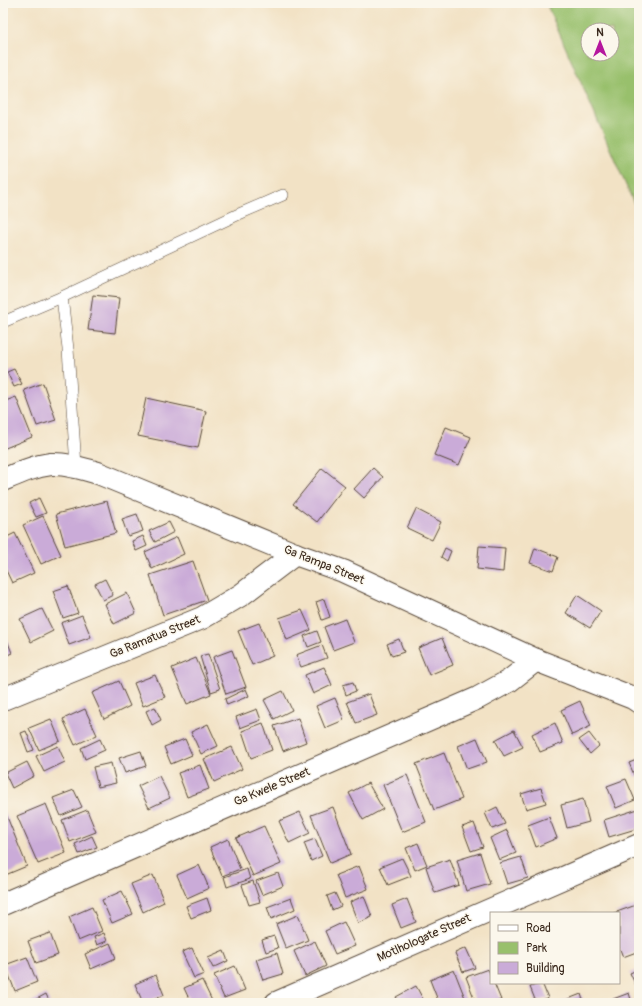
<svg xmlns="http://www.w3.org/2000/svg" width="642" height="1006" viewBox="0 0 642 1006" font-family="Pangolin,sans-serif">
<rect width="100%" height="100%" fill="#fbf7ec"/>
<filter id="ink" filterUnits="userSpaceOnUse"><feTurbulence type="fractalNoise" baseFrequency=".025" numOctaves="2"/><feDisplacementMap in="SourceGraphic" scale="8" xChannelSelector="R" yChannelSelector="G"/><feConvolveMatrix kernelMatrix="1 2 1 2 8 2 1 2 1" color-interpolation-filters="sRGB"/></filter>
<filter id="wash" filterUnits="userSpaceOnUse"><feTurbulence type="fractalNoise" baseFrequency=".012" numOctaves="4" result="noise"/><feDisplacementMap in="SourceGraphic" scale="16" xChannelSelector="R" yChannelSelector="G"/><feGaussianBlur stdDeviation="0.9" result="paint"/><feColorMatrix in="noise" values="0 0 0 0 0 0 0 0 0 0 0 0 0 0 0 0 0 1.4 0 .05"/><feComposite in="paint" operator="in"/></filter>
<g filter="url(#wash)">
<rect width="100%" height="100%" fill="#f2e2c5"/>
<path fill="#98c06c" stroke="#6a7545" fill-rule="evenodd" d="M546,3H639V215ZM588,30H612V54H588Z"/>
<g id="blocks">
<g fill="#caabd8">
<polygon points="93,295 119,298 115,333 88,330"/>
<polygon points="14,369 22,384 14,387 7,372"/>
<polygon points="43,383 56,420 37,426 24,390"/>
<polygon points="16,397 32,437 3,449 3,402"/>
<polygon points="146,398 206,411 198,448 138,436"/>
<polygon points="446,427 471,437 459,465 434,455"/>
<polygon points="322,468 345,486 317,522 293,504"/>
<polygon points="373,468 383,477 364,498 354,489"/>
<polygon points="39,498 46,513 36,517 29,503"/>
<polygon points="107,501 116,533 65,546 56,514"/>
<polygon points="416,509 441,522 432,540 407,528"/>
<polygon points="137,514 143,531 128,536 122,519"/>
<polygon points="43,516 61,555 41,564 23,525"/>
<polygon points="169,522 174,532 155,542 149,531"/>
<polygon points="15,533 34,573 12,583 3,564 3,539"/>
<polygon points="143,536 147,546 136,551 132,541"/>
<polygon points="177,537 184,554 152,569 145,552"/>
<polygon points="479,546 505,548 503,572 477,569"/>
<polygon points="445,548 451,551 447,561 441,557"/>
<polygon points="535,548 558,557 553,571 530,563"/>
<polygon points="193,561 207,600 163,615 150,575"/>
<polygon points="105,579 113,595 103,600 95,584"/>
<polygon points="68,586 78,613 63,618 53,591"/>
<polygon points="127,593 136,613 114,624 105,604"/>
<polygon points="577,595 601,611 590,628 566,613"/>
<polygon points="324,599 330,617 322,620 316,602"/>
<polygon points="42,609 53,631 31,642 20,619"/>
<polygon points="302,610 311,630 287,640 279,618"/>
<polygon points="82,615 91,637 69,645 61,623"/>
<polygon points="345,619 354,642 333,650 324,627"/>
<polygon points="259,623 273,656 252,665 238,631"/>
<polygon points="317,631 321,642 308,647 304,636"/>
<polygon points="4,632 12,653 3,657 3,633"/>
<polygon points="442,638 453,665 429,675 418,648"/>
<polygon points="399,639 404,652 392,656 387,644"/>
<polygon points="322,645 327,658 301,667 296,655"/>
<polygon points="232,650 246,687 226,694 213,657"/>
<polygon points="208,654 220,689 211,692 200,656"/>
<polygon points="196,658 211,694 187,704 172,668"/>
<polygon points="324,667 332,685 313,694 305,675"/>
<polygon points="155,675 165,697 143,706 134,683"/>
<polygon points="119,681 130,706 104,719 92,693"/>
<polygon points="353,682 356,691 346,695 343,685"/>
<polygon points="246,689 249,696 227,705 225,699"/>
<polygon points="283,691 292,710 274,719 264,700"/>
<polygon points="369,694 377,715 356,723 347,702"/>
<polygon points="335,698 344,720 325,728 316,706"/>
<polygon points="580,701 591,726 572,735 561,710"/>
<polygon points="155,707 161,720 152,725 146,711"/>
<polygon points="85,709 97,735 75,745 63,719"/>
<polygon points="257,709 261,720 240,728 236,717"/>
<polygon points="298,718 306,742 283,751 274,726"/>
<polygon points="51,719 60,741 39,750 29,728"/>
<polygon points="263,723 272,750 251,758 242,731"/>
<polygon points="555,723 563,743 540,752 532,734"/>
<polygon points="208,724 218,746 201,754 191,732"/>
<polygon points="514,730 523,747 504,756 495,740"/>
<polygon points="26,731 34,750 28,752 21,733"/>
<polygon points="589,733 599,746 590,754 579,740"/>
<polygon points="477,738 487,762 467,769 458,746"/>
<polygon points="100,739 105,750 85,759 81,748"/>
<polygon points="185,739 192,755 171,764 164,747"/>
<polygon points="58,746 65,762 44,772 36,756"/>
<polygon points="232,747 242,769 214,782 204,759"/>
<polygon points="141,751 146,766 125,773 119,758"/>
<polygon points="444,753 462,799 434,810 416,764"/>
<polygon points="639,759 639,775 635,777 629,763"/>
<polygon points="27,762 34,776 12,788 5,773"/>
<polygon points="111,763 116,783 98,787 93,767"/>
<polygon points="200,765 209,789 187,797 178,773"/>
<polygon points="407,775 426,822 402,832 383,785"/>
<polygon points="159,776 170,798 149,808 138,786"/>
<polygon points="626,779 635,800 616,808 607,786"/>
<polygon points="368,783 383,809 363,820 349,793"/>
<polygon points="541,788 546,803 526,809 521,794"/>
<polygon points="74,790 82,807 61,816 53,798"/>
<polygon points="583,799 589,822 567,828 561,805"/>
<polygon points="46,804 66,853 38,864 17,816"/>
<polygon points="333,807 351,854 330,863 311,815"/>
<polygon points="497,807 505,824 492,829 485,813"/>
<polygon points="638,809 639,814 639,828 609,837 604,820"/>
<polygon points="87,810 96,832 70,842 62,820"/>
<polygon points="5,812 27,866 3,876 3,813"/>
<polygon points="300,812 310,833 289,843 279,821"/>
<polygon points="549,817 557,838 536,847 528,825"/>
<polygon points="474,823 483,847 471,851 462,827"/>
<polygon points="264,826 281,864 253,876 236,838"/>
<polygon points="507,830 516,853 499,860 490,838"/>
<polygon points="92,836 97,847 79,854 75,844"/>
<polygon points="228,839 240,869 222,876 210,847"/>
<polygon points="315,839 322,856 311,861 304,843"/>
<polygon points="418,843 427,865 415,870 406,848"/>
<polygon points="480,853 490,884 466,891 457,860"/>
<polygon points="521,857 528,878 507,884 500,863"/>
<polygon points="402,858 411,876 388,885 380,867"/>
<polygon points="450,859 459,885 435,893 426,867"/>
<polygon points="199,865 209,888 187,898 177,875"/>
<polygon points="359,866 368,889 345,898 336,875"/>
<polygon points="247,869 250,879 227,887 224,877"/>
<polygon points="278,873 283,886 262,895 256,881"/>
<polygon points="153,875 164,902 143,912 131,884"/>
<polygon points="253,881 260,902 249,905 242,885"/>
<polygon points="122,891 133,914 112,923 102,900"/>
<polygon points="335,893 341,906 332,910 327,896"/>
<polygon points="364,896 372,917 358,923 350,902"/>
<polygon points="207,898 211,910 191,918 186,906"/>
<polygon points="291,898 295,909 271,919 267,907"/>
<polygon points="407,899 416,922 401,928 392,905"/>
<polygon points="636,905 639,912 639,951 623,957 619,947 619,913 614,913"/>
<polygon points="92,907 102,931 78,941 69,917"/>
<polygon points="298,915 308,940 286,949 276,924"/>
<polygon points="344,922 355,946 335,954 325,931"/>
<polygon points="50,933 58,955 36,963 28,941"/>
<polygon points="104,933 107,941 97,945 94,937"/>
<polygon points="274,936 278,948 266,952 262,940"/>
<polygon points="315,941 326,966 305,976 294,951"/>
<polygon points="110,943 116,958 91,969 85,954"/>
<polygon points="192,948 204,974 194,978 182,952"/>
<polygon points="466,948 475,968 463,972 455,953"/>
<polygon points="224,951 228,961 213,968 208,958"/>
<polygon points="277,953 283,974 263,980 256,959"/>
<polygon points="27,957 37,982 15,991 5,965"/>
<polygon points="235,966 245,990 224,998 214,975"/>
<polygon points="488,969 491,976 491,983 494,983 501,1000 494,1003 476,1003 466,977"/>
<polygon points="639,969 639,992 630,973"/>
<polygon points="454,970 467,1003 439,1003 430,980"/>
<polygon points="156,975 164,995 143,1003 135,984"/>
<polygon points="202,980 213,1003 191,1003 184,988"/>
<polygon points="542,983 548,998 536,1002 530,987"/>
<polygon points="416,986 425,1003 399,1003 396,997"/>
<polygon points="629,993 632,1003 614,1003 613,999"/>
<polygon points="46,994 50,1003 29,1003"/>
<polygon points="581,994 584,1003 558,1003"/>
</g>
</g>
</g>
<g filter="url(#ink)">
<use href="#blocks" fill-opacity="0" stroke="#564637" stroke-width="1"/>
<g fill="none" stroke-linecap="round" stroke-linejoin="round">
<defs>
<g id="service">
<polyline points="3,322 62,297"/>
<polyline points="76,466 68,349 62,297 239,214 283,195"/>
</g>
<g id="minor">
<path d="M3,480C19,473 34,466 51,464C65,463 85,469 98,473L295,554L343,571L536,660L633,698L639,702"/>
<polyline points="3,699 202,618 241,595 295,554"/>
<polyline points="3,904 478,698 509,681 536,660"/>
<polyline points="276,1003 639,845"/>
</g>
</defs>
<use href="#service" stroke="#564637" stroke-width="12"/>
<use href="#minor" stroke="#564637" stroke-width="24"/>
<use href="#service" stroke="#fff" stroke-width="11"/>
<use href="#minor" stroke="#fff" stroke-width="22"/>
</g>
</g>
<g text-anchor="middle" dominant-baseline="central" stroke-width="3" stroke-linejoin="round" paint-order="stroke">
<g font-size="12" fill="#3b2a1e" stroke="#fbf7ec">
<text transform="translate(324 565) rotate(22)">Ga Rampa Street</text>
<text transform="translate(155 637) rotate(-22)">Ga Ramatua Street</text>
<text transform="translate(272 787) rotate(-23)">Ga Kwele Street</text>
<text transform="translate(424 938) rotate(-24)">Motlhologate Street</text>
</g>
</g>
<rect width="642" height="1006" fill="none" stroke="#fbf7ec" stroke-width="16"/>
<rect x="490" y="912" width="130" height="72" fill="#fbf7ec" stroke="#aea59a"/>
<rect x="498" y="925" width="20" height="6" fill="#ffffff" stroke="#aea59a"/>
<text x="526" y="932" font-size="12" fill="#3b2a1e">Road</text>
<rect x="498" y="942" width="20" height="12" fill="#98c06c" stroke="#aea59a"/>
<text x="526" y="952" font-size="12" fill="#3b2a1e">Park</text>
<rect x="498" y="962" width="20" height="12" fill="#caabd8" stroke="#aea59a"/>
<text x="526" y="972" font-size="12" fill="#3b2a1e">Building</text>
<g transform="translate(600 42)"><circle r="19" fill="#fbf7ec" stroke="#aea59a"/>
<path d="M0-3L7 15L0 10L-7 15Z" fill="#b5179e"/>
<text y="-6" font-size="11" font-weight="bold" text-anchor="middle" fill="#3b2a1e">N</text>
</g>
</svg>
